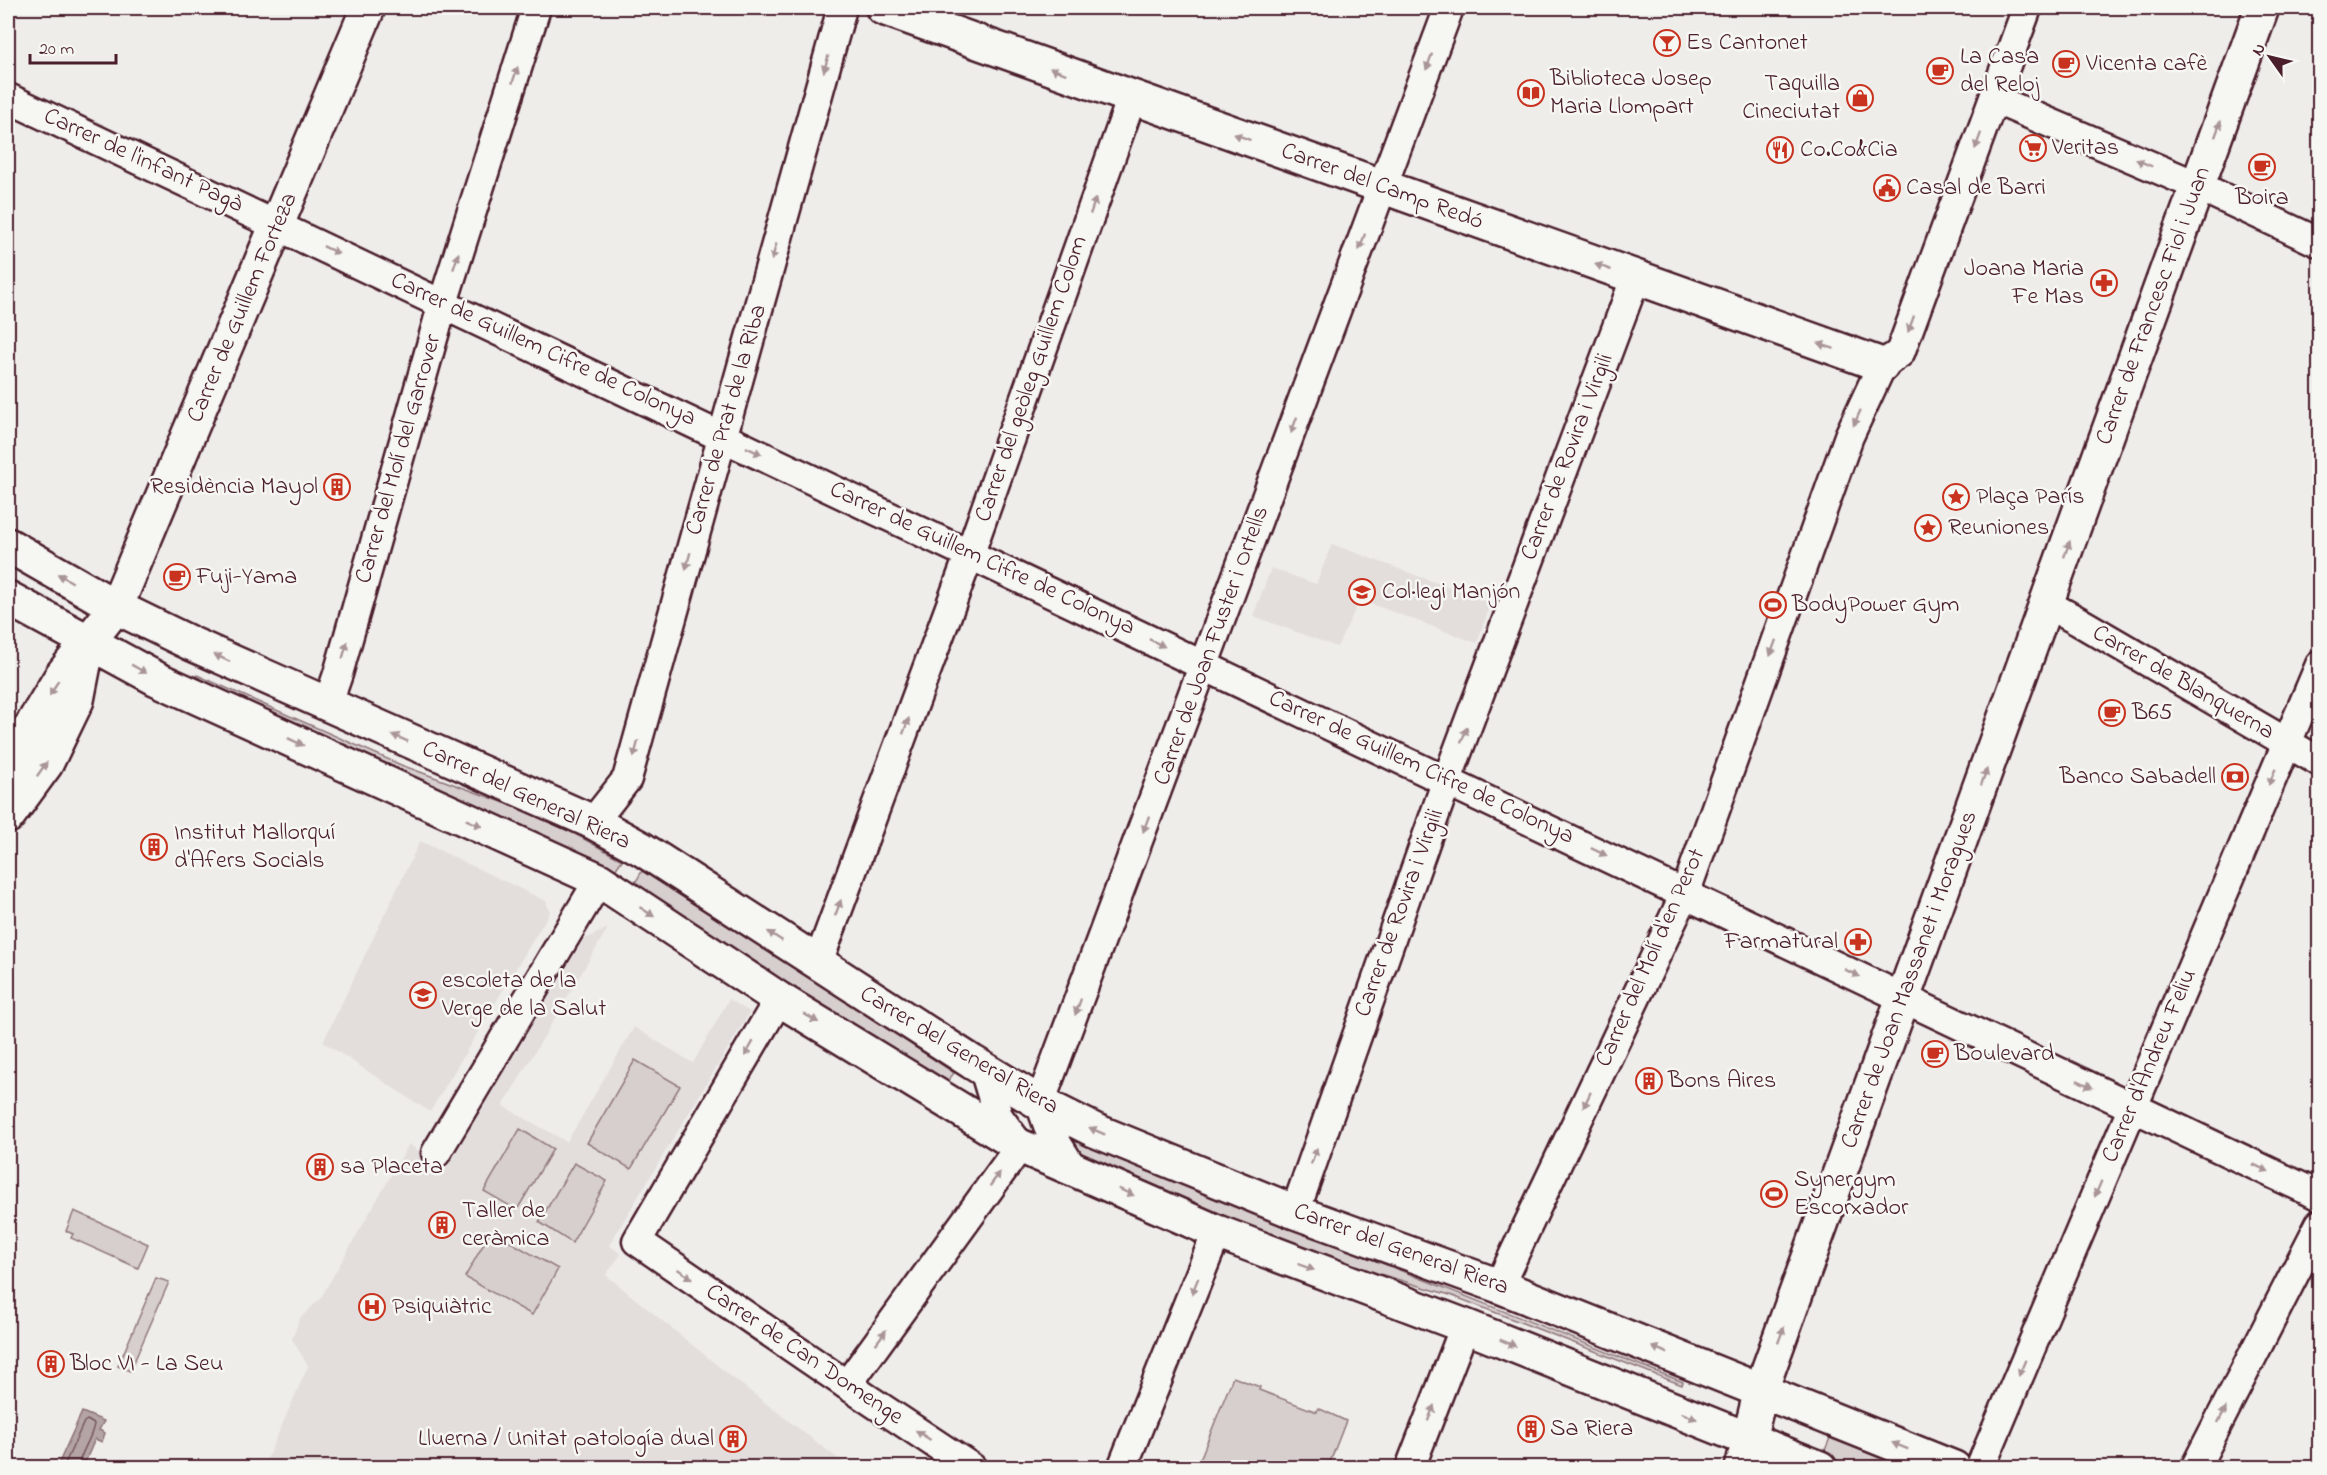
<svg xmlns="http://www.w3.org/2000/svg" width="2327" height="1475" viewBox="0 0 2327 1475" font-family="'Indie Flower',sans-serif">
<rect width="100%" height="100%" fill="#efedea"/>
<filter id="ink" filterUnits="userSpaceOnUse"><feTurbulence type="fractalNoise" baseFrequency=".0167" numOctaves="2"/><feDisplacementMap in="SourceGraphic" scale="12" xChannelSelector="R" yChannelSelector="G"/><feConvolveMatrix kernelMatrix="1 2 1 2 8 2 1 2 1" color-interpolation-filters="sRGB"/></filter>
<g filter="url(#ink)">
<g fill="#e3dedc">
<polygon points="1332,544 1491,603 1477,643 1360,600 1337,647 1253,616 1271,568 1316,584"/>
<polygon points="420,841 546,901 550,912 430,1112 323,1042"/>
<polygon points="608,928 503,1106 567,1142 634,1027 693,1063 729,999 750,1012 609,1245 621,1254 606,1275 733,1378 849,1467 263,1468 308,1366 292,1339 300,1318 320,1299 409,1144 445,1171 583,940"/>
</g>
<g fill="#d7cfce" stroke="#90777c" stroke-width="1.5">
<polygon points="197,675 401,765 546,818 622,860 613,873 520,826 194,681"/>
<polygon points="642,871 722,919 954,1073 944,1086 634,885"/>
<polygon points="635,1060 680,1086 631,1169 587,1143"/>
<polygon points="520,1129 553,1149 517,1210 484,1191"/>
<polygon points="1072,1137 1346,1249 1683,1382 1682,1385 1453,1296 1330,1259 1107,1171 1071,1148 1068,1139"/>
<polygon points="574,1163 607,1181 572,1243 539,1222"/>
<polygon points="74,1211 148,1244 138,1268 71,1238 73,1234 66,1231"/>
<polygon points="491,1231 558,1269 532,1315 465,1277"/>
<polygon points="156,1278 169,1282 130,1371 118,1366"/>
<polygon points="1233,1377 1260,1387 1259,1390 1317,1412 1318,1408 1346,1421 1328,1467 1197,1467"/>
<polygon points="1830,1438 1903,1467 1854,1467 1823,1455"/>
</g>
<polygon fill="#b4a4a5" stroke="#8a6f74" stroke-width="1.5" points="82,1412 104,1421 99,1430 105,1433 102,1442 95,1439 83,1467 57,1467"/>
<g fill="none" stroke-linecap="round" stroke-linejoin="round">
<path stroke="#74545c" stroke-width="1.5" d="M63,1468L84,1422L87,1420L94,1424C92,1439 80,1452 78,1468"/>
<defs>
<g id="minor">
<polyline points="8,98 2320,1196"/>
<polyline points="1994,99 2198,186 2320,243"/>
<polyline points="2047,604 2078,621 2320,762"/>
<polyline points="327,706 338,674 443,303 536,8"/>
<polyline points="593,822 627,779 842,8"/>
<polyline points="818,963 970,553 1132,97"/>
<polyline points="779,999 637,1241 847,1385 972,1468"/>
<polyline points="436,1153 599,880"/>
<polyline points="1073,1169 1051,1134 1040,1103 1449,8"/>
<polyline points="1295,1212 1447,780 1635,279"/>
<polyline points="1499,1286 1685,894 1849,436 1882,365 1900,353 2027,8"/>
<polyline points="847,1385 1020,1146 998,1116 984,1069"/>
<polyline points="1122,1468 1217,1232"/>
<polyline points="1410,1468 1465,1326"/>
<polyline points="1980,1468 2320,665"/>
<polyline points="2195,1468 2320,1224"/>
</g>
<g id="tertiary">
<polyline points="883,8 1882,365"/>
<polyline points="8,765 62,675 116,607 368,8"/>
<polyline points="8,816 46,764 77,700 87,649"/>
<polyline points="1742,1468 1761,1390 2262,8"/>
</g>
<g id="secondary">
<polyline points="8,545 116,607 192,644 593,822 642,849 972,1062 1040,1103 1094,1130 1295,1212 1499,1286 1954,1468"/>
<polyline points="8,598 157,679 599,880 779,999 1020,1146 1217,1232 1465,1326 1820,1468"/>
</g>
</defs>
<use href="#minor" stroke="#4a1f2b" stroke-width="33"/>
<use href="#tertiary" stroke="#4a1f2b" stroke-width="38"/>
<use href="#secondary" stroke="#4a1f2b" stroke-width="38"/>
<use href="#minor" stroke="#f6f6f2" stroke-width="28"/>
<use href="#tertiary" stroke="#f6f6f2" stroke-width="33"/>
<use href="#secondary" stroke="#f6f6f2" stroke-width="33"/>
</g>
<defs><path id="oneway-solid" d="M-6-.8H1V-3.2L6.5 0L1 3.2V.8H-6Z" transform="scale(1.5)"/></defs>
<g fill="#a99598">
<use href="#oneway-solid" transform="translate(1429 62) rotate(110)"/>
<use href="#oneway-solid" transform="translate(826 64) rotate(106)"/>
<use href="#oneway-solid" transform="translate(1058 71) rotate(-160)"/>
<use href="#oneway-solid" transform="translate(515 75) rotate(-72)"/>
<use href="#oneway-solid" transform="translate(2218 129) rotate(-70)"/>
<use href="#oneway-solid" transform="translate(1242 137) rotate(-160)"/>
<use href="#oneway-solid" transform="translate(1978 141) rotate(110)"/>
<use href="#oneway-solid" transform="translate(2144 163) rotate(-157)"/>
<use href="#oneway-solid" transform="translate(1093 206) rotate(-71)"/>
<use href="#oneway-solid" transform="translate(1362 242) rotate(110)"/>
<use href="#oneway-solid" transform="translate(331 250) rotate(25)"/>
<use href="#oneway-solid" transform="translate(774 252) rotate(106)"/>
<use href="#oneway-solid" transform="translate(456 261) rotate(-72)"/>
<use href="#oneway-solid" transform="translate(1603 267) rotate(-160)"/>
<use href="#oneway-solid" transform="translate(1911 324) rotate(110)"/>
<use href="#oneway-solid" transform="translate(1826 346) rotate(-161)"/>
<use href="#oneway-solid" transform="translate(1857 418) rotate(115)"/>
<use href="#oneway-solid" transform="translate(1294 425) rotate(110)"/>
<use href="#oneway-solid" transform="translate(754 451) rotate(25)"/>
<use href="#oneway-solid" transform="translate(2067 549) rotate(-70)"/>
<use href="#oneway-solid" transform="translate(688 561) rotate(105)"/>
<use href="#oneway-solid" transform="translate(65 578) rotate(-150)"/>
<use href="#oneway-solid" transform="translate(1157 643) rotate(26)"/>
<use href="#oneway-solid" transform="translate(1773 648) rotate(110)"/>
<use href="#oneway-solid" transform="translate(345 650) rotate(-74)"/>
<use href="#oneway-solid" transform="translate(222 658) rotate(-155)"/>
<use href="#oneway-solid" transform="translate(139 669) rotate(29)"/>
<use href="#oneway-solid" transform="translate(54 688) rotate(120)"/>
<use href="#oneway-solid" transform="translate(906 726) rotate(-70)"/>
<use href="#oneway-solid" transform="translate(1464 735) rotate(-69)"/>
<use href="#oneway-solid" transform="translate(400 738) rotate(-156)"/>
<use href="#oneway-solid" transform="translate(296 742) rotate(25)"/>
<use href="#oneway-solid" transform="translate(636 749) rotate(105)"/>
<use href="#oneway-solid" transform="translate(42 769) rotate(-55)"/>
<use href="#oneway-solid" transform="translate(1984 777) rotate(-70)"/>
<use href="#oneway-solid" transform="translate(2272 777) rotate(113)"/>
<use href="#oneway-solid" transform="translate(474 823) rotate(24)"/>
<use href="#oneway-solid" transform="translate(1146 824) rotate(110)"/>
<use href="#oneway-solid" transform="translate(1599 852) rotate(25)"/>
<use href="#oneway-solid" transform="translate(838 908) rotate(-70)"/>
<use href="#oneway-solid" transform="translate(647 912) rotate(33)"/>
<use href="#oneway-solid" transform="translate(775 936) rotate(-147)"/>
<use href="#oneway-solid" transform="translate(1852 973) rotate(25)"/>
<use href="#oneway-solid" transform="translate(1078 1007) rotate(110)"/>
<use href="#oneway-solid" transform="translate(811 1018) rotate(31)"/>
<use href="#oneway-solid" transform="translate(749 1049) rotate(120)"/>
<use href="#oneway-solid" transform="translate(2085 1084) rotate(26)"/>
<use href="#oneway-solid" transform="translate(1587 1100) rotate(115)"/>
<use href="#oneway-solid" transform="translate(1097 1131) rotate(-156)"/>
<use href="#oneway-solid" transform="translate(1314 1156) rotate(-70)"/>
<use href="#oneway-solid" transform="translate(2261 1168) rotate(25)"/>
<use href="#oneway-solid" transform="translate(995 1179) rotate(-54)"/>
<use href="#oneway-solid" transform="translate(2098 1189) rotate(113)"/>
<use href="#oneway-solid" transform="translate(1126 1192) rotate(24)"/>
<use href="#oneway-solid" transform="translate(1306 1267) rotate(21)"/>
<use href="#oneway-solid" transform="translate(685 1274) rotate(34)"/>
<use href="#oneway-solid" transform="translate(1195 1286) rotate(112)"/>
<use href="#oneway-solid" transform="translate(1781 1335) rotate(-70)"/>
<use href="#oneway-solid" transform="translate(881 1337) rotate(-54)"/>
<use href="#oneway-solid" transform="translate(1508 1343) rotate(22)"/>
<use href="#oneway-solid" transform="translate(1660 1350) rotate(-158)"/>
<use href="#oneway-solid" transform="translate(2022 1368) rotate(113)"/>
<use href="#oneway-solid" transform="translate(1431 1413) rotate(-69)"/>
<use href="#oneway-solid" transform="translate(2222 1415) rotate(-63)"/>
<use href="#oneway-solid" transform="translate(1689 1416) rotate(22)"/>
<use href="#oneway-solid" transform="translate(923 1435) rotate(-147)"/>
<use href="#oneway-solid" transform="translate(1900 1446) rotate(-158)"/>
</g>
</g>
<defs>
<symbol id="bar-ring" viewBox="-11 -11 22 22"><circle r="9.5" fill="#f6f6f2" stroke="#c8321e" stroke-width="1.5"/><path d="M-6-5H6L.8 .8V4.5H3.5V6h-7V4.5H-.8V.8Z" fill="#c8321e"/></symbol>
<symbol id="cafe-ring" viewBox="-11 -11 22 22"><circle r="9.5" fill="#f6f6f2" stroke="#c8321e" stroke-width="1.5"/><path d="M-5.5-4.5H6V0H3Q3 3.5 0 3.5H-2.5Q-5.5 3.5-5.5 0ZM3-3.2v2h1.7v-2ZM-6 4.5H4V6H-6Z" fill="#c8321e"/></symbol>
<symbol id="library-ring" viewBox="-11 -11 22 22"><circle r="9.5" fill="#f6f6f2" stroke="#c8321e" stroke-width="1.5"/><path d="M-6-4Q-3-5.5-.7-3.5V5Q-3 3-6 4ZM6-4Q3-5.5 .7-3.5V5Q3 3 6 4Z" fill="#c8321e"/></symbol>
<symbol id="shop-ring" viewBox="-11 -11 22 22"><circle r="9.5" fill="#f6f6f2" stroke="#c8321e" stroke-width="1.5"/><path d="M-5-2.5h2.3a2.7 3.5 0 0 1 5.4 0H5L5.5 6h-11ZM-1.5-2.5h3a1.5 2.3 0 0 0-3 0Z" fill="#c8321e"/></symbol>
<symbol id="supermarket-ring" viewBox="-11 -11 22 22"><circle r="9.5" fill="#f6f6f2" stroke="#c8321e" stroke-width="1.5"/><path d="M-6-5.5h2.5l.6 2H6L4.5 2H-2.5L-4.4-4H-6ZM-1.5 3.2a1.3 1.3 0 1 0 .1 0ZM3 3.2a1.3 1.3 0 1 0 .1 0Z" fill="#c8321e"/></symbol>
<symbol id="restaurant-ring" viewBox="-11 -11 22 22"><circle r="9.5" fill="#f6f6f2" stroke="#c8321e" stroke-width="1.5"/><path d="M-5-6h1v4h1v-4h1v4h1v-4h1v5L-1.5 .5V6h-2V.5L-5-1ZM5-6V6H3V1.5H1.5Q1.5-4 5-6Z" fill="#c8321e"/></symbol>
<symbol id="civic-ring" viewBox="-11 -11 22 22"><circle r="9.5" fill="#f6f6f2" stroke="#c8321e" stroke-width="1.5"/><path d="M-.6-6.5H3V-4.5H.6V-3L4-1V1h2V6H-6V1h2V-1L-.6-3ZM-1.2 2.5V6h2.4V2.5Z" fill="#c8321e"/></symbol>
<symbol id="pharmacy-ring" viewBox="-11 -11 22 22"><circle r="9.5" fill="#f6f6f2" stroke="#c8321e" stroke-width="1.5"/><path d="M-2-6h4v4h4v4h-4v4h-4v-4h-4v-4h4Z" fill="#c8321e"/></symbol>
<symbol id="building-ring" viewBox="-11 -11 22 22"><circle r="9.5" fill="#f6f6f2" stroke="#c8321e" stroke-width="1.5"/><path d="M-4-6H4V6H1V3H-1V6H-4ZM-2.5-4.3h1.7v1.8h-1.7ZM.8-4.3h1.7v1.8H.8ZM-2.5-1h1.7V.8h-1.7ZM.8-1h1.7V.8H.8Z" fill="#c8321e"/></symbol>
<symbol id="sight-ring" viewBox="-11 -11 22 22"><circle r="9.5" fill="#f6f6f2" stroke="#c8321e" stroke-width="1.5"/><path d="M0-6L1.8-2.2L6-1.7L2.9 1.2L3.7 5.4L0 3.3L-3.7 5.4L-2.9 1.2L-6-1.7L-1.8-2.2Z" fill="#c8321e"/></symbol>
<symbol id="school-ring" viewBox="-11 -11 22 22"><circle r="9.5" fill="#f6f6f2" stroke="#c8321e" stroke-width="1.5"/><path d="M0-5L7-2L0 1L-7-2ZM-4 1L0 2.5L4 1V4Q0 6-4 4Z" fill="#c8321e"/></symbol>
<symbol id="stadium-ring" viewBox="-11 -11 22 22"><circle r="9.5" fill="#f6f6f2" stroke="#c8321e" stroke-width="1.5"/><path d="M0-5a6.5 5 0 1 0 0 10a6.5 5 0 1 0 0-10ZM-3.5-1.8h7v3.6h-7Z" fill="#c8321e"/></symbol>
<symbol id="bank-ring" viewBox="-11 -11 22 22"><circle r="9.5" fill="#f6f6f2" stroke="#c8321e" stroke-width="1.5"/><path d="M-6-4H6V4H-6ZM0-2.3a2.3 2.3 0 1 0 0 4.6a2.3 2.3 0 1 0 0-4.6Z" fill="#c8321e"/></symbol>
<symbol id="hospital-ring" viewBox="-11 -11 22 22"><circle r="9.5" fill="#f6f6f2" stroke="#c8321e" stroke-width="1.5"/><path d="M-5-5h3v3.5h4V-5h3V5h-3V1.5h-4V5h-3Z" fill="#c8321e"/></symbol>
</defs>
<g fill-rule="evenodd">
<use href="#bar-ring" x="1652" y="28" width="30" height="30"/>
<use href="#cafe-ring" x="2051" y="49" width="30" height="30"/>
<use href="#cafe-ring" x="1925" y="56" width="30" height="30"/>
<use href="#library-ring" x="1516" y="78" width="30" height="30"/>
<use href="#shop-ring" x="1845" y="83" width="30" height="30"/>
<use href="#supermarket-ring" x="2018" y="133" width="30" height="30"/>
<use href="#restaurant-ring" x="1765" y="135" width="30" height="30"/>
<use href="#cafe-ring" x="2247" y="152" width="30" height="30"/>
<use href="#civic-ring" x="1872" y="173" width="30" height="30"/>
<use href="#pharmacy-ring" x="2089" y="268" width="30" height="30"/>
<use href="#building-ring" x="322" y="472" width="30" height="30"/>
<use href="#sight-ring" x="1941" y="482" width="30" height="30"/>
<use href="#sight-ring" x="1913" y="513" width="30" height="30"/>
<use href="#cafe-ring" x="162" y="562" width="30" height="30"/>
<use href="#school-ring" x="1347" y="577" width="30" height="30"/>
<use href="#stadium-ring" x="1758" y="590" width="30" height="30"/>
<use href="#cafe-ring" x="2097" y="698" width="30" height="30"/>
<use href="#bank-ring" x="2220" y="762" width="30" height="30"/>
<use href="#building-ring" x="139" y="832" width="30" height="30"/>
<use href="#pharmacy-ring" x="1843" y="927" width="30" height="30"/>
<use href="#school-ring" x="408" y="980" width="30" height="30"/>
<use href="#cafe-ring" x="1920" y="1039" width="30" height="30"/>
<use href="#building-ring" x="1634" y="1066" width="30" height="30"/>
<use href="#building-ring" x="305" y="1152" width="30" height="30"/>
<use href="#stadium-ring" x="1759" y="1179" width="30" height="30"/>
<use href="#building-ring" x="427" y="1210" width="30" height="30"/>
<use href="#hospital-ring" x="357" y="1292" width="30" height="30"/>
<use href="#building-ring" x="36" y="1349" width="30" height="30"/>
<use href="#building-ring" x="1516" y="1414" width="30" height="30"/>
<use href="#building-ring" x="718" y="1424" width="30" height="30"/>
</g>
<g text-anchor="middle" dominant-baseline="central" stroke-width="5" stroke-linejoin="round" paint-order="stroke">
<g font-size="24" fill="#4a1f2b" stroke="#f6f6f2" text-anchor="start">
<text x="1686" y="43">Es Cantonet</text>
<text x="1960" y="57">La Casa<tspan x="1960" dy="28">del Reloj</tspan></text>
<text x="2086" y="64">Vicenta cafè</text>
<text x="1550" y="79">Biblioteca Josep<tspan x="1550" dy="28">Maria Llompart</tspan></text>
<text x="1840" y="84" text-anchor="end">Taquilla<tspan x="1840" dy="28">Cineciutat</tspan></text>
<text x="2052" y="148">Veritas</text>
<text x="1800" y="150">Co.Co&amp;Cia</text>
<text x="1906" y="188">Casal de Barri</text>
<text x="2262" y="198" text-anchor="middle">Boira</text>
<text x="2084" y="269" text-anchor="end">Joana Maria<tspan x="2084" dy="28">Fe Mas</tspan></text>
<text x="318" y="487" text-anchor="end">Residència Mayol</text>
<text x="1976" y="497">Plaça París</text>
<text x="1948" y="528">Reuniones</text>
<text x="196" y="577">Fuji-Yama</text>
<text x="1382" y="592">Col·legi Manjón</text>
<text x="1792" y="605">BodyPower Gym</text>
<text x="2132" y="713">B65</text>
<text x="2216" y="777" text-anchor="end">Banco Sabadell</text>
<text x="174" y="833">Institut Mallorquí<tspan x="174" dy="28">d'Afers Socials</tspan></text>
<text x="1838" y="942" text-anchor="end">Farmatural</text>
<text x="442" y="981">escoleta de la<tspan x="442" dy="28">Verge de la Salut</tspan></text>
<text x="1954" y="1054">Boulevard</text>
<text x="1668" y="1081">Bons Aires</text>
<text x="340" y="1167">sa Placeta</text>
<text x="1794" y="1180">Synergym<tspan x="1794" dy="28">Escorxador</tspan></text>
<text x="462" y="1211">Taller de<tspan x="462" dy="28">ceràmica</tspan></text>
<text x="392" y="1307">Psiquiàtric</text>
<text x="70" y="1364">Bloc VI - La Seu</text>
<text x="1550" y="1429">Sa Riera</text>
<text x="714" y="1439" text-anchor="end">Lluerna / Unitat patología dual</text>
</g>
<g font-size="24" fill="#4a1f2b" stroke="#f6f6f2">
<text transform="translate(143 161) rotate(25)">Carrer de l'infant Pagà</text>
<text transform="translate(1382 187) rotate(20)">Carrer del Camp Redó</text>
<text transform="translate(2154 306) rotate(-70)">Carrer de Francesc Fiol i Juan</text>
<text transform="translate(243 308) rotate(-67)">Carrer de Guillem Forteza</text>
<text transform="translate(543 350) rotate(25)">Carrer de Guillem Cifre de Colonya</text>
<text transform="translate(1032 379) rotate(-71)">Carrer del geòleg Guillem Colom</text>
<text transform="translate(727 420) rotate(-74)">Carrer de Prat de la Riba</text>
<text transform="translate(1568 457) rotate(-69)">Carrer de Rovira i Virgili</text>
<text transform="translate(399 459) rotate(-74)">Carrer del Molí del Garrover</text>
<text transform="translate(982 559) rotate(25)">Carrer de Guillem Cifre de Colonya</text>
<text transform="translate(1212 646) rotate(-70)">Carrer de Joan Fuster i Ortells</text>
<text transform="translate(2183 683) rotate(30)">Carrer de Blanquerna</text>
<text transform="translate(1421 768) rotate(25)">Carrer de Guillem Cifre de Colonya</text>
<text transform="translate(526 796) rotate(25)">Carrer del General Riera</text>
<text transform="translate(1400 913) rotate(-70)">Carrer de Rovira i Virgili</text>
<text transform="translate(1651 958) rotate(-66)">Carrer del Molí d'en Perot</text>
<text transform="translate(1910 980) rotate(-70)">Carrer de Joan Massanet i Moragues</text>
<text transform="translate(959 1051) rotate(31)">Carrer del General Riera</text>
<text transform="translate(2150 1066) rotate(-67)">Carrer d'Andreu Feliu</text>
<text transform="translate(1401 1250) rotate(20)">Carrer del General Riera</text>
<text transform="translate(804 1355) rotate(34)">Carrer de Can Domenge</text>
</g>
</g>
<rect width="2327" height="1475" fill="none" stroke="#f6f6f2" stroke-width="30"/>
<rect x="15" y="15" width="2297" height="1445" fill="none" stroke="#4a1f2b" stroke-width="2" filter="url(#ink)"/>
<g transform="translate(2270 57) rotate(304)" stroke="#f6f6f2" stroke-width="4.5" paint-order="stroke">
<path d="M0-4.5L10 22L0 15L-10 22Z" fill="#4a1f2b"/>
<text y="-9" font-size="16" font-weight="bold" text-anchor="middle" fill="#4a1f2b">N</text>
</g>
<path d="M30 54v9h86v-9" fill="none" stroke="#4a1f2b" stroke-width="3"/>
<text x="39" y="54" font-size="18" fill="#4a1f2b" stroke="#f6f6f2" stroke-width="4.5" paint-order="stroke">20 m</text>
</svg>
